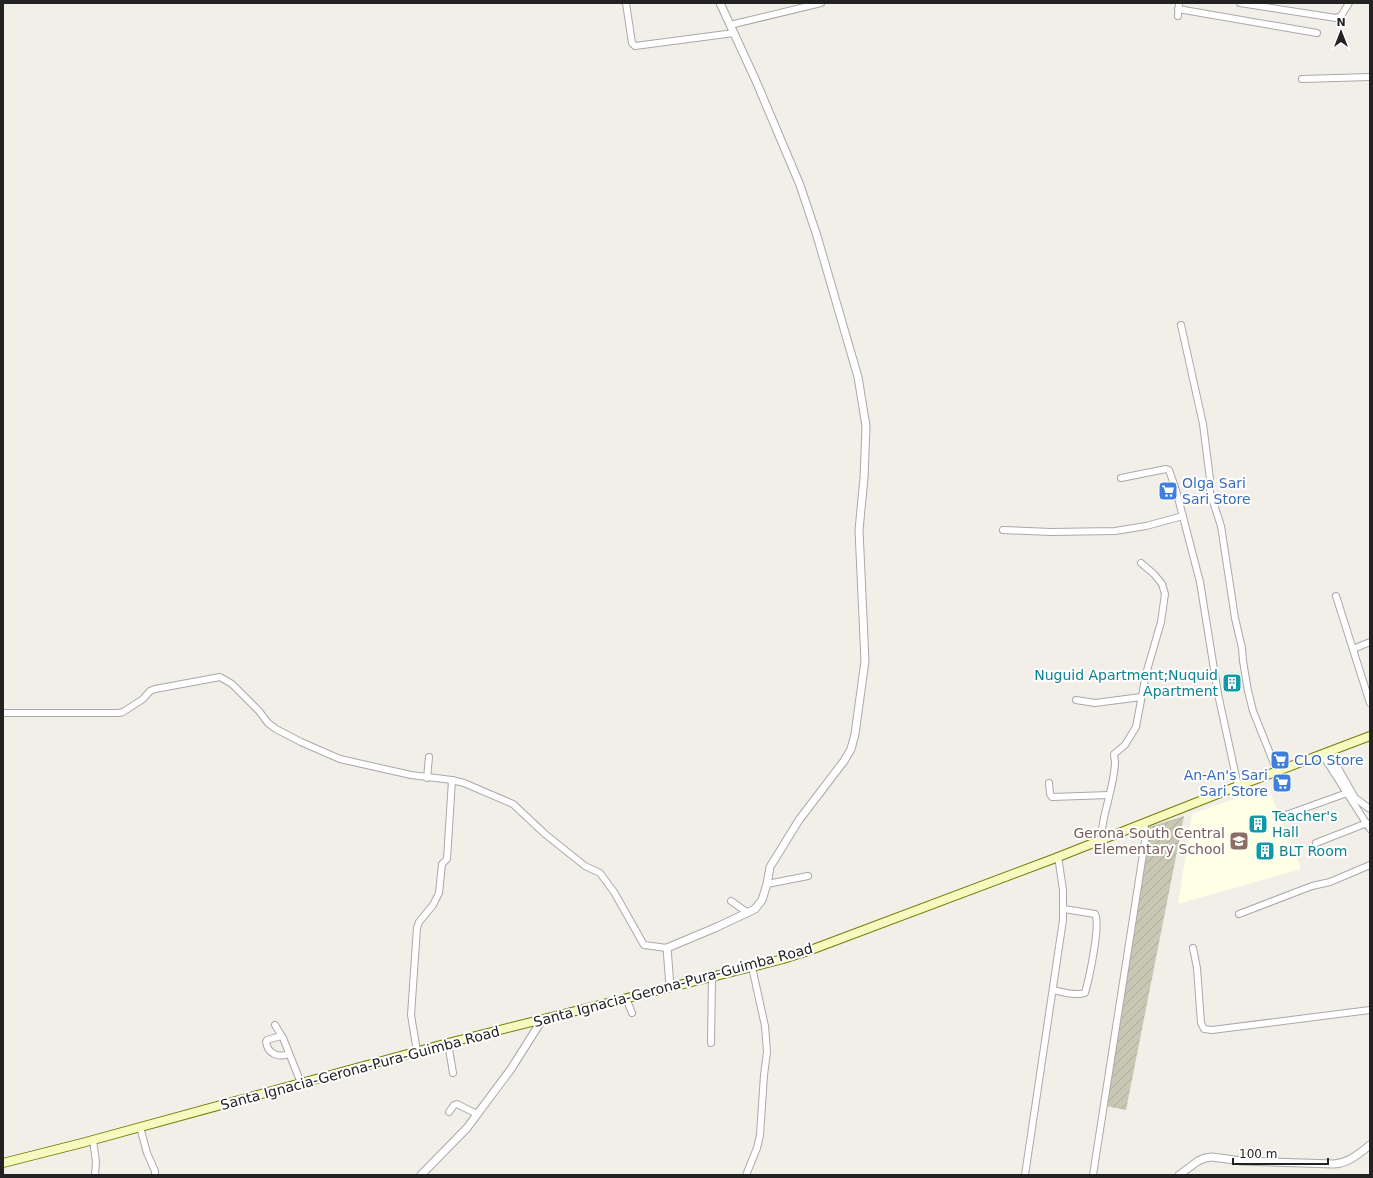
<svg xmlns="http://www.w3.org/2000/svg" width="1373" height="1178" viewBox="0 0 1373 1178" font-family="'DejaVu Sans',sans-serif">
<defs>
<pattern id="construction-furrows" width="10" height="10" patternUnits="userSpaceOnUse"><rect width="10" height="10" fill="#c7c7b4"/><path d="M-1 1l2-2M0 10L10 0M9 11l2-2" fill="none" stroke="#abab9a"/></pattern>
</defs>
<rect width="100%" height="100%" fill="#f2efe9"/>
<polygon fill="#ffffe5" points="1268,787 1301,869 1178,904 1192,814"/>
<polygon fill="url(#construction-furrows)" points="1184,816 1126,1110 1106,1106 1149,827"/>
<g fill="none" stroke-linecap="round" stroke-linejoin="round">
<defs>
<g id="minor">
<polyline points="626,3 632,43 635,46 734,33"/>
<polyline points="1240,3 1336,18 1341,16 1349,3"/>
<polyline points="1178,9 1317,33"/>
<polyline points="1178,16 1179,3"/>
<polyline points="730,25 821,3"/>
<polyline points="1302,79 1370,77"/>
<polyline points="1181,325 1203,424 1210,479 1210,492 1221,526 1235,618 1242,648 1243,661 1248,691 1253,711 1277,771"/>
<polyline points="1121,478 1166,469 1169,470 1176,490 1200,582 1218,694 1238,786"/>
<polyline points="1003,530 1051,532 1115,531 1146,526 1183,516"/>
<polyline points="1336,596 1370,703"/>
<polyline points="1353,649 1370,642"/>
<polyline points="1076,700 1095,703 1141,697"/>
<polyline points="3,713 119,713 123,712 143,699 150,691 155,689 220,677 232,684 259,711 268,723 276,729 301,742 340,759 411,775 452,780 464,783 513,804 545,834 585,866 600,873 614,892 644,945 667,948"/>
<polyline points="1329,752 1355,798 1370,809"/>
<polyline points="1322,754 1370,829"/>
<polyline points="427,778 429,757"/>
<polyline points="1049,783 1050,794 1052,797 1109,795"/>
<polyline points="1286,815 1347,793"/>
<path d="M1101,839C1102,813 1114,789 1115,763C1115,760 1114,757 1114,754L1125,745L1136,727L1146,674L1161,622L1165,594L1162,584L1154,574L1141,563"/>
<polyline points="1316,843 1367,823"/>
<polyline points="767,884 808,876"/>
<polyline points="731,901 748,913"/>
<polyline points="1239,914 1312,886 1330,882 1370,865"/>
<polyline points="1193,948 1197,968 1201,1023 1204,1029 1212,1030 1370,1010"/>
<path d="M1053,990C1063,992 1075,996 1085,993C1089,979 1101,924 1095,914L1064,909"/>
<polyline points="626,998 632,1013"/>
<polyline points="275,1025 283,1038 301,1083"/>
<path d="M281,1036L267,1040L266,1042C268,1054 278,1058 289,1054"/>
<polyline points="448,1043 453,1073"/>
<polyline points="711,1043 712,977"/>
<polyline points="417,1051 411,1015 417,928 419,922 433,905 439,893 442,864 447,859 452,780"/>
<polyline points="449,1112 454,1105 457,1104 477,1114"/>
<polyline points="140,1127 147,1153 155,1171 155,1175"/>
<polyline points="93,1140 96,1162 95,1175"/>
<polyline points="746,1175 757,1148 760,1135 764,1075 767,1052 765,1026 752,967"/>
<polyline points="1025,1175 1063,920 1063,890 1058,856"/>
<polyline points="1093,1175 1145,841 1146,834 1144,823"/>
</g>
<g id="tertiary">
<polyline points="670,986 667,948 717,927 755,909 762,900 767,884 770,867 799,820 844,761 851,749 855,734 865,661 859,530 864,478 866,426 858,377 817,236 800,185 756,81 720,3"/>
<polyline points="421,1175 467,1128 511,1069 542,1020"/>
<path d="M1179,1175L1198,1161L1205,1158L1212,1157L1242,1161L1334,1164C1349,1163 1358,1154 1370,1145"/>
</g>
<polyline id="secondary" points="3,1163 82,1143 448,1043 783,959 808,951 1053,859 1238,786 1370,736"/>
</defs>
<use href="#minor" stroke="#a9a9a9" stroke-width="8"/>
<use href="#tertiary" stroke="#a9a9a9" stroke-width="9"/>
<use href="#secondary" stroke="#707d05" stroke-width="10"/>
<use href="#minor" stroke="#fff" stroke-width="6"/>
<use href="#tertiary" stroke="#fff" stroke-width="7"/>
<use href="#secondary" stroke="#f7fabf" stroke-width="8"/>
</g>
<defs>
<symbol id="supermarket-square" viewBox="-11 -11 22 22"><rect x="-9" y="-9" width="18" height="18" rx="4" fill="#3f7fe0" stroke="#fff"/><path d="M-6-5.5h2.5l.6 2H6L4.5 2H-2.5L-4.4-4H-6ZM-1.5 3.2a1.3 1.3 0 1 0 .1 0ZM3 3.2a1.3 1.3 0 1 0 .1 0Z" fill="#fff"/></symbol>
<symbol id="building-square" viewBox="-11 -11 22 22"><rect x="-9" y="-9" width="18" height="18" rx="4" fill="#0f9aa8" stroke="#fff"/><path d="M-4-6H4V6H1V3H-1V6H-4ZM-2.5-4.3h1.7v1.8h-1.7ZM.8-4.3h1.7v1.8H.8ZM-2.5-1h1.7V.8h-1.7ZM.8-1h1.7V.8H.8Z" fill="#fff"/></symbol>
<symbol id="school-square" viewBox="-11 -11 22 22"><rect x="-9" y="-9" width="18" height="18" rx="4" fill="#8d6e63" stroke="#fff"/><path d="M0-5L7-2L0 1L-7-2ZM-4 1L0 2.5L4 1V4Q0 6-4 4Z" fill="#fff"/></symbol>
</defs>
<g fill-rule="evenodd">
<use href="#supermarket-square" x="1157" y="480" width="22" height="22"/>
<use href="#building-square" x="1221" y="672" width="22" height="22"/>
<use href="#supermarket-square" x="1269" y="749" width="22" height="22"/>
<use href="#supermarket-square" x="1271" y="772" width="22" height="22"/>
<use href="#building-square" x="1247" y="813" width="22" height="22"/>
<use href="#school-square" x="1228" y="830" width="22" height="22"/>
<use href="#building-square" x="1254" y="840" width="22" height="22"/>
</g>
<g text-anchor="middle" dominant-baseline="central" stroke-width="4" stroke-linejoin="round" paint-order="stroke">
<g font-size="14" fill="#366cbe" stroke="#fff" text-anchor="start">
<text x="1182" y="483">Olga Sari<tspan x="1182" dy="16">Sari Store</tspan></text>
<text x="1294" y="760">CLO Store</text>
<text x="1268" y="775" text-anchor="end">An-An's Sari<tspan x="1268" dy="16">Sari Store</tspan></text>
</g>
<g font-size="14" fill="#0d838f" stroke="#fff" text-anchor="start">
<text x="1218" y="675" text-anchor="end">Nuguid Apartment;Nuquid<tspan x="1218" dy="16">Apartment</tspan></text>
<text x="1272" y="816">Teacher's<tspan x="1272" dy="16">Hall</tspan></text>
<text x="1279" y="851">BLT Room</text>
</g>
<g font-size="14" fill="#785e54" stroke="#fff" text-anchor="end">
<text x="1225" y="833">Gerona South Central<tspan x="1225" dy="16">Elementary School</tspan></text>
</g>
<g font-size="14" fill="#222" stroke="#fff">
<text transform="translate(673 985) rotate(-15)">Santa Ignacia-Gerona-Pura-Guimba Road</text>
<text transform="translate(360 1068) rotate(-15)">Santa Ignacia-Gerona-Pura-Guimba Road</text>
</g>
</g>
<rect width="1373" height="1178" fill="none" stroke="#222222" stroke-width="8"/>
<g transform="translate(1341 32)" stroke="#ffffff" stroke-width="3" paint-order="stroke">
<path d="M0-3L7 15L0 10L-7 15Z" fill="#222222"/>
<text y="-6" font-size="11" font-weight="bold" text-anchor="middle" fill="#222222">N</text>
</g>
<path d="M1233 1158v6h95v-6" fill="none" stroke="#222222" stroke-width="2"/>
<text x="1239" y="1158" font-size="12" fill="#222222" stroke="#ffffff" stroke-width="3" paint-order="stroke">100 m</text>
</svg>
